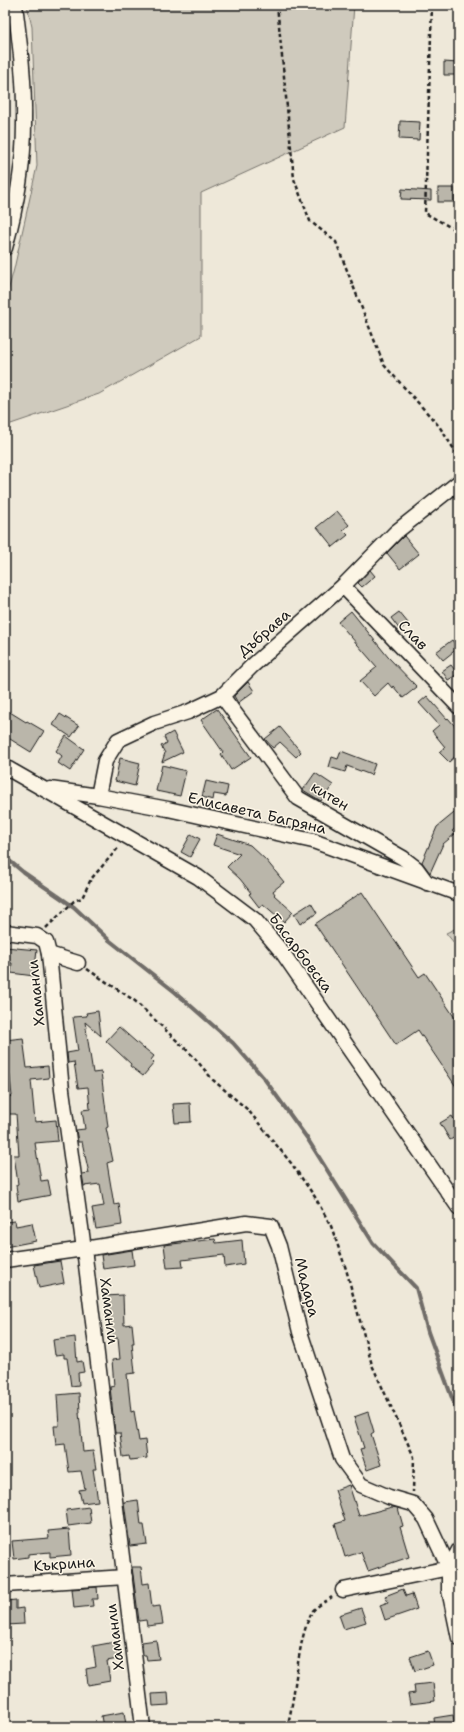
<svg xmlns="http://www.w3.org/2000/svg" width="464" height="1732" viewBox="0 0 464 1732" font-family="'Shantell Sans',sans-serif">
<rect width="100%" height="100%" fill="#eee8d9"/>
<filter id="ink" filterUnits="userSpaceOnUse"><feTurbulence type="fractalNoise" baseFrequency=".025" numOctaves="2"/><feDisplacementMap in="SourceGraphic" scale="8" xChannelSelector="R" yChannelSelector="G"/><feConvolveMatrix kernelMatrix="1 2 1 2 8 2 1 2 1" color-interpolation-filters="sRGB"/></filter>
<g filter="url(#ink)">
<g fill="#cfcabd" stroke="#76736c">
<polygon points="27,5 354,5 345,127 201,193 201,336 99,394 5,426 5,302 14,269 37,166 32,27"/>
<polygon points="459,927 459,949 446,933"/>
<polygon points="459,1559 459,1603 453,1581"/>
</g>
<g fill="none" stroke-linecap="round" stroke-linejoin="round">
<polyline stroke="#6f6c67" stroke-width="4" points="5,857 23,872 74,907 109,940 175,992 233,1043 263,1077 307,1138 373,1243 416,1288 428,1332 459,1417"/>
</g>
<g fill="#bab6aa" stroke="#1c1c1c">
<polygon points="444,62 458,63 458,75 444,75"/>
<polygon points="400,121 420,122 419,140 399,139"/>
<rect x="438" y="188" width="16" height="14"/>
<polygon points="402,189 431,191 431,200 401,199"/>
<polygon points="337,511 349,525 343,530 348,535 333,547 317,527"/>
<polygon points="404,536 419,554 400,569 387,553"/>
<polygon points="370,570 375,576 362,587 358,583"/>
<polygon points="351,611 388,657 417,687 403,698 393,686 392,688 388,683 374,696 360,681 377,667 338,622"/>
<polygon points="399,612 408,623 400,630 391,618"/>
<polygon points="452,640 458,648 443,660 436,652"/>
<polygon points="451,665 458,674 448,680 442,671"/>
<polygon points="248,682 254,691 238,703 234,696"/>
<polygon points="427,696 447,719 448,718 459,731 459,753 449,762 439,752 445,747 432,731 439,725 419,703"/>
<polygon points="5,709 26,722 27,721 44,731 31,752 5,736"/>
<polygon points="217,709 251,757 231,770 221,754 223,752 201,720"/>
<polygon points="60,714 79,726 71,737 53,725"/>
<polygon points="280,727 301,752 296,757 280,742 273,748 265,739"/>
<polygon points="173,732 183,752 162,762 165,753 161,746 167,743 164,737"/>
<polygon points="66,736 84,749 70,771 58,763 62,756 56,751"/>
<polygon points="341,751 375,764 371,775 347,766 345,772 329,767 332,757 338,759"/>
<polygon points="120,758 140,763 135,786 115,781"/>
<polygon points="162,765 186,771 180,796 156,791"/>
<polygon points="315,773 333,785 321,801 303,790"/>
<polygon points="206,781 228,786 226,796 214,794 213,800 202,797"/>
<polygon points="459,809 459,826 452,831 455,834 443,844 430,873 422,862 437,827"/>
<polygon points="191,834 200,839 190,857 181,852"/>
<polygon points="217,834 250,845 266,860 284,882 273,891 275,894 274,895 293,912 284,922 263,904 259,907 249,894 251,893 240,879 227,867 240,854 213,845"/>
<polygon points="362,892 419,977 425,973 459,1024 459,1091 418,1030 396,1045 315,924"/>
<polygon points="311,903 317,913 300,924 294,914"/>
<polygon points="5,947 37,950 34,976 11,973 12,963 5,963"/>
<polygon points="98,1011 101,1036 85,1022 93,1073 101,1072 108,1127 106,1128 113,1161 107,1163 114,1205 119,1204 122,1225 96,1229 92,1208 104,1206 100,1184 84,1186 82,1174 89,1173 82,1142 78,1142 76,1130 85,1129 82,1110 90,1109 88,1087 78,1088 74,1062 68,1063 67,1053 78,1051 73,1017 87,1016 86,1013"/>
<polygon points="119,1027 144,1049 144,1048 154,1056 151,1060 154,1063 143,1076 130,1066 131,1064 106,1041"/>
<polygon points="23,1038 27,1068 48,1066 49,1078 31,1080 35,1122 56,1120 58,1141 35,1143 41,1181 48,1180 51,1195 18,1201 16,1185 18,1184 14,1155 19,1155 16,1114 9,1114 8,1097 12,1096 8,1060 5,1060 5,1040"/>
<polygon points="190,1103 191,1122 175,1123 173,1104"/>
<polygon points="452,1116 459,1128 459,1135 450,1140 440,1123"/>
<polygon points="15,1221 16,1226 32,1223 36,1241 5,1247 5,1222"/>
<polygon points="215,1239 216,1243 242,1240 244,1264 225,1267 224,1255 182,1260 183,1267 167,1268 164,1245"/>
<polygon points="132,1250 134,1265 103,1269 101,1255"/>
<polygon points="60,1261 64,1283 39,1288 34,1265"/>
<polygon points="123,1295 124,1325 132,1324 134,1343 132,1343 135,1373 127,1374 131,1412 134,1411 139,1441 145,1440 147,1458 130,1460 129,1456 123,1457 120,1433 115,1433 110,1387 114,1386 112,1360 120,1359 118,1338 110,1339 108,1316 106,1316 105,1296"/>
<polygon points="75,1337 77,1362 82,1361 84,1372 78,1373 79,1385 71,1386 67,1358 64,1358 64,1354 55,1355 53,1340"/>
<polygon points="79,1393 80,1413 79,1413 83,1452 93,1451 96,1469 93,1469 98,1501 82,1503 79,1490 85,1489 81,1471 69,1472 65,1444 56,1445 54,1426 59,1426 57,1395"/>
<polygon points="368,1412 374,1432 371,1434 381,1465 367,1470 360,1449 364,1448 354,1417"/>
<polygon points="349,1485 359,1516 392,1507 398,1508 403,1526 400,1527 409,1557 368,1571 361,1552 345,1557 335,1524 345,1521 335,1490"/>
<polygon points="138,1500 141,1525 144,1525 147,1544 130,1546 124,1502"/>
<polygon points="89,1507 91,1523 68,1526 66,1510"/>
<polygon points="69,1529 71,1555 50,1557 50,1552 28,1554 28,1557 14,1559 12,1541 49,1538 48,1531"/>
<polygon points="132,1567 141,1567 143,1584 149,1583 152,1607 160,1606 163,1624 147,1626 146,1620 139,1621"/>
<polygon points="97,1587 98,1599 92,1599 93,1606 74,1608 72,1589"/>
<polygon points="403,1589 406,1596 412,1594 417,1609 385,1620 380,1605 388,1602 385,1596"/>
<polygon points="16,1600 16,1609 23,1608 24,1624 6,1625 5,1601"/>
<polygon points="361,1608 366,1622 344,1629 339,1615"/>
<polygon points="156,1640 159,1659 147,1660 146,1655 143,1655 142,1642"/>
<polygon points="115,1642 118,1659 107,1661 110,1681 88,1685 86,1669 96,1667 93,1646"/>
<polygon points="428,1651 433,1665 415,1671 410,1657"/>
<polygon points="433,1683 435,1701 410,1704 408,1694 415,1693 414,1685"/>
<polygon points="168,1693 169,1705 153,1706 152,1694"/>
<polygon points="124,1712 126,1725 103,1727 101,1716"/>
<polygon points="453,1715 455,1727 435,1727 434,1718"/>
</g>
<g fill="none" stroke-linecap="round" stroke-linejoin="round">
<defs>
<g id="minor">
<path d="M5,248C16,208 24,165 24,124C25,84 20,44 15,5"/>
<polyline points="343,586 459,707"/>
<polyline points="222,696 298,798 403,858 416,868 427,883"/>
<polyline points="5,767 198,877 255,920 282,952 459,1208"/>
<polyline points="50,789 98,796 168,809 313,841 459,894"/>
<polyline points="98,796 105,761 118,740 154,723 188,712 222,696 252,666 343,586 396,532 459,482"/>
<polyline points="5,932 37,936 46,942 49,954 62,1090 84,1249 143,1727"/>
<polyline points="49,954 78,963"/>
<polyline points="5,1260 84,1249 246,1223 271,1226 279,1246 300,1332 342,1459 361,1485 389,1497 413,1504 426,1519 449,1568 343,1590"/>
<polyline points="459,1550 449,1568 449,1590 459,1638"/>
<polyline points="5,1585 125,1577"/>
</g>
</defs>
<use href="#minor" stroke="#1c1c1c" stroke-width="17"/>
<g stroke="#1c1c1c" stroke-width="2.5" stroke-dasharray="4 3" stroke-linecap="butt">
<polyline points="277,5 294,179 310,221 336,242 384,365 439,426 459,457"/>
<polyline points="432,5 425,213 459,232"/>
<polyline points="46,928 74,901 82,898 91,879 119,847"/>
<polyline points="87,969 135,1001 193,1056 213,1080 248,1110 291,1163 315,1197 331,1226 346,1269 372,1365 414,1457 413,1492"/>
<path d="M287,1727C297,1693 296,1642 312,1612C316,1606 327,1601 332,1597"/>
</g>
<use href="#minor" stroke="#fcf5e5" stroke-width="14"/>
</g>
</g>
<g text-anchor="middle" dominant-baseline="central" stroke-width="3" stroke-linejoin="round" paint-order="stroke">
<g font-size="15" fill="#1c1c1c" stroke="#fcf5e5">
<text transform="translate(264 633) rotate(-41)">Дъбрава</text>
<text transform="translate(413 635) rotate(46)">Слав</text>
<text transform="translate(330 796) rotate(31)">китен</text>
<text transform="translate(257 813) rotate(13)">Елисавета Багряна</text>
<text transform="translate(301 953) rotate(53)">Басарбовска</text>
<text transform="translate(36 993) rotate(-96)">Хаманли</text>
<text transform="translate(307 1287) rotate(76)">Мадара</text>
<text transform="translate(109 1311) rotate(83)">Хаманли</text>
<text transform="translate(64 1564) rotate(-4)">Къкрина</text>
<text transform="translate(115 1637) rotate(-97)">Хаманли</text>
</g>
</g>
<rect width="464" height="1732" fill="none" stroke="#fcf5e5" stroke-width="20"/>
<rect x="10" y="10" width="444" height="1712" fill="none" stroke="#1c1c1c" stroke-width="1.5" filter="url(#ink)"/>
</svg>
